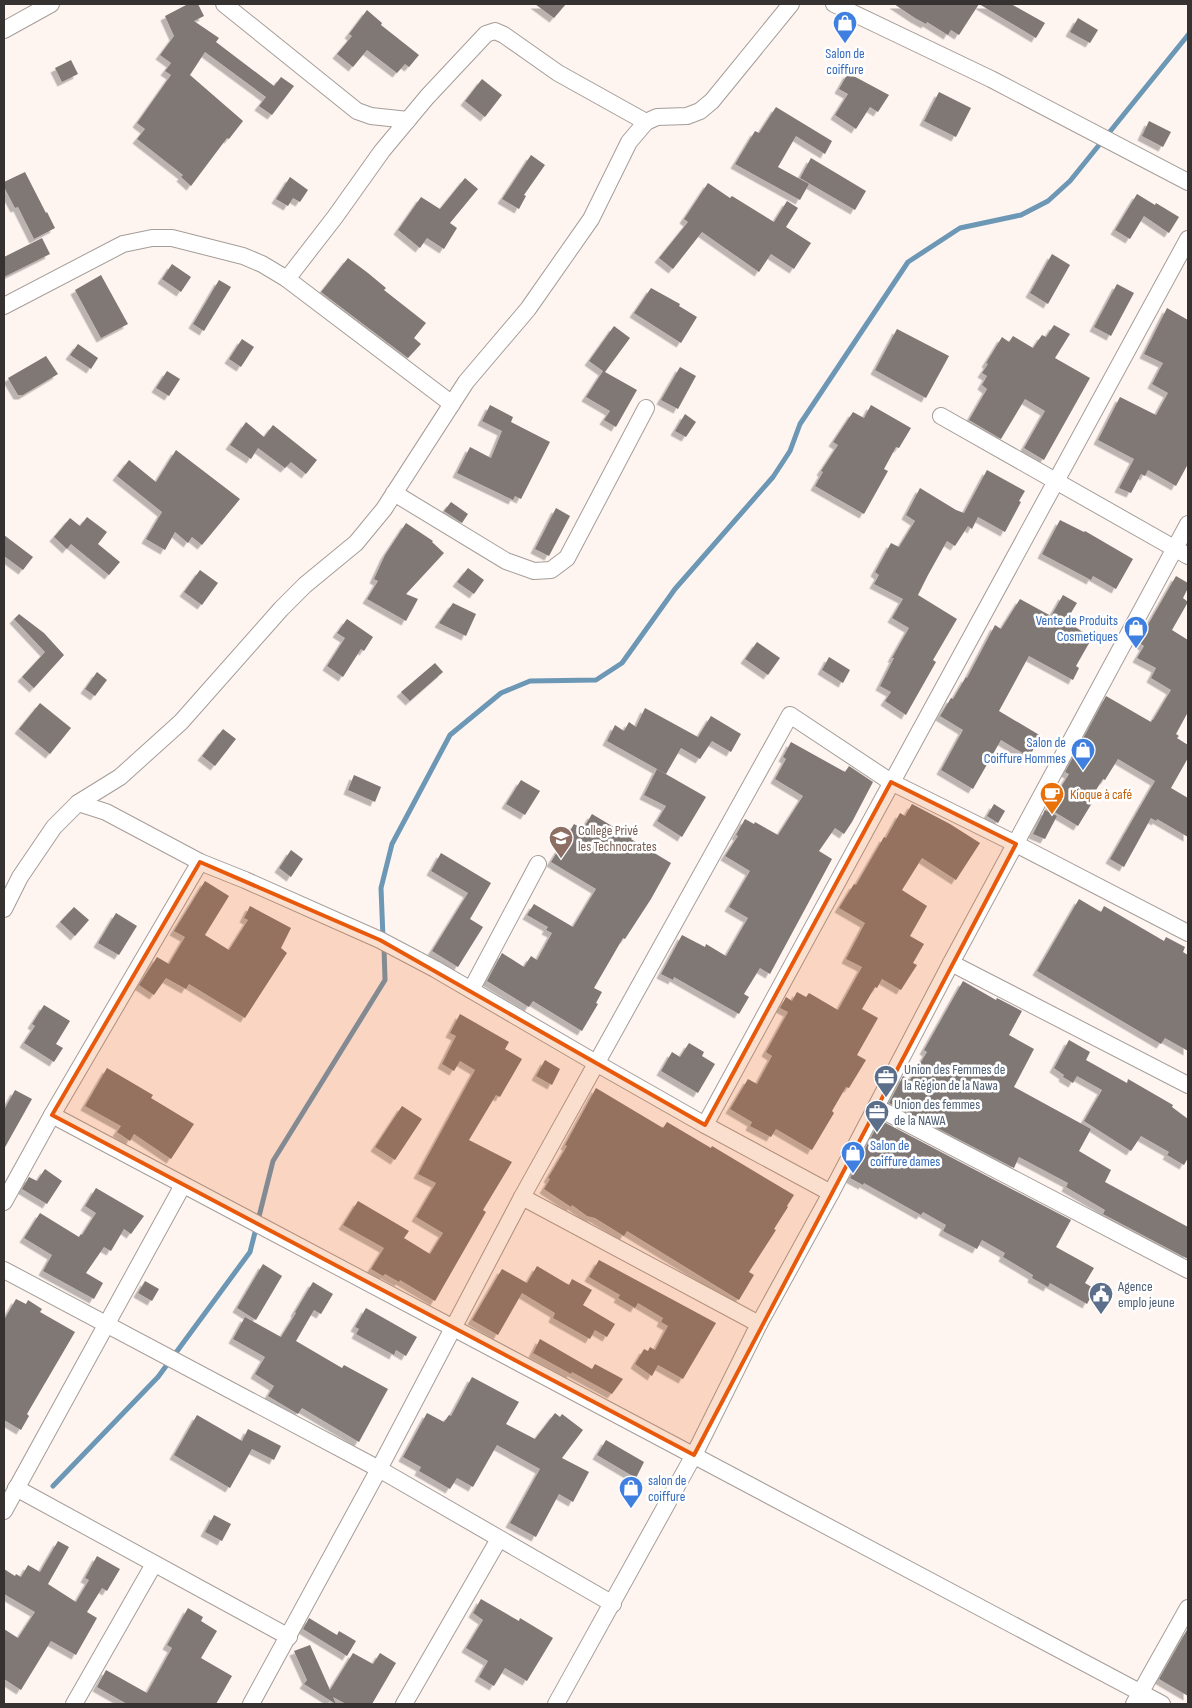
<svg xmlns="http://www.w3.org/2000/svg" width="1192" height="1708" viewBox="0 0 1192 1708" font-family="'Sofia Sans Condensed',sans-serif">
<defs>
<filter id="shadow"><feDropShadow dx="-4.5" dy="4.5" stdDeviation="0" flood-color="#0004"/></filter>
</defs>
<rect width="100%" height="100%" fill="#fef4f0"/>
<g fill="none" stroke-linecap="round" stroke-linejoin="round">
<g stroke="#6c97b5" stroke-width="5">
<polyline points="383,938 381,888 392,844 450,735 501,693 530,681 596,680 622,663 675,589 773,477 790,451 800,424 908,262 960,228 1021,215 1048,201 1070,181 1188,35"/>
<polyline points="53,1486 158,1377 250,1252 273,1161 385,980 384,947"/>
</g>
</g>
<g fill="#807875" filter="url(#shadow)">
<polygon points="188,4 198,4 204,16 194,21 219,38 216,42 274,86 281,77 294,86 272,115 259,106 266,97 205,52 190,75 243,121 229,139 227,138 191,186 181,177 183,175 137,139 145,129 137,123 171,75 165,71 171,63 160,55 174,36 165,16"/>
<polygon points="535,4 566,4 554,18"/>
<polygon points="894,4 1011,4 1045,23 1036,38 979,4 959,35 951,30 948,35 927,22 926,24 915,18"/>
<polygon points="367,10 382,23 381,25 419,55 409,67 405,64 397,73 367,50 353,67 337,54 352,36 349,34"/>
<polygon points="1078,18 1098,30 1090,43 1070,32"/>
<polygon points="71,60 78,74 62,82 55,68"/>
<polygon points="848,73 889,95 878,112 870,107 856,129 835,115 848,94 839,89"/>
<polygon points="482,79 502,95 485,117 465,101"/>
<polygon points="939,92 971,108 956,137 924,121"/>
<polygon points="776,107 832,141 825,154 796,136 778,167 809,184 800,200 735,164 755,131 759,133"/>
<polygon points="1149,121 1171,132 1163,147 1142,136"/>
<polygon points="531,155 545,165 524,195 526,196 519,209 502,199"/>
<polygon points="811,158 866,191 855,210 800,178"/>
<polygon points="25,172 46,213 47,212 55,228 34,239 18,207 15,208 4,187 4,182"/>
<polygon points="290,177 308,190 300,202 293,198 288,206 276,199"/>
<polygon points="465,178 478,189 450,223 457,228 444,249 427,238 420,248 398,230 421,197 440,209"/>
<polygon points="708,183 730,198 732,196 774,222 787,201 798,208 786,227 811,243 794,269 771,254 759,272 702,232 673,269 659,258 688,222 684,219"/>
<polygon points="1137,194 1155,205 1156,203 1179,217 1169,233 1144,216 1130,239 1115,230"/>
<polygon points="42,238 50,254 4,277 4,257"/>
<polygon points="1052,254 1070,265 1048,304 1030,293"/>
<polygon points="348,258 368,273 386,288 384,290 426,323 414,338 421,344 408,358 321,292"/>
<polygon points="172,264 191,277 181,292 162,279"/>
<polygon points="101,275 128,324 101,338 75,290"/>
<polygon points="219,280 231,287 204,331 193,324"/>
<polygon points="1117,284 1134,293 1111,336 1094,327"/>
<polygon points="651,288 680,304 679,306 697,317 681,343 634,313"/>
<polygon points="1167,308 1188,320 1188,464 1176,486 1148,470 1145,476 1141,474 1131,493 1119,488 1134,459 1098,440 1120,397 1156,415 1168,393 1152,384 1163,363 1144,354"/>
<polygon points="1054,325 1070,334 1055,358 1090,378 1044,460 1024,448 1045,411 1025,399 1001,439 969,420 987,389 982,385 987,376 982,373 988,364 986,363 1002,337 1009,342 1013,336 1033,348 1042,335 1046,337"/>
<polygon points="614,326 630,338 605,372 637,390 616,427 604,420 610,411 586,397 603,371 589,361"/>
<polygon points="897,329 949,356 926,398 875,370"/>
<polygon points="242,339 254,347 241,367 229,359"/>
<polygon points="78,344 98,358 91,369 70,355"/>
<polygon points="46,356 58,374 23,395 18,395 8,378"/>
<polygon points="680,367 696,376 678,409 661,400"/>
<polygon points="167,371 180,379 169,396 156,388"/>
<polygon points="490,405 513,417 511,422 550,442 521,499 515,496 513,500 457,473 470,447 491,458 502,431 482,421"/>
<polygon points="871,405 911,428 899,448 896,447 884,469 888,471 864,514 815,486 823,472 821,471 838,445 833,442 853,412 864,418"/>
<polygon points="685,414 696,422 686,437 675,431"/>
<polygon points="246,422 264,437 273,425 317,460 306,474 291,462 285,468 258,448 251,459 230,445"/>
<polygon points="176,450 240,499 202,545 192,537 188,543 175,532 165,550 146,539 162,512 117,476 129,460 156,482"/>
<polygon points="987,470 1025,491 1019,501 1021,502 1005,532 978,517 972,529 968,526 955,546 947,541 928,575 918,595 957,619 933,660 936,662 906,715 885,701 891,692 880,686 894,658 892,658 909,628 892,618 903,599 874,584 879,575 875,572 891,543 899,547 915,521 906,515 920,488 956,510 964,513"/>
<polygon points="451,502 468,514 462,523 444,511"/>
<polygon points="556,508 570,516 549,556 535,549"/>
<polygon points="87,517 107,532 98,544 120,562 109,575 71,544 67,549 54,537 70,518 80,526"/>
<polygon points="1060,520 1084,532 1085,531 1133,559 1116,589 1093,576 1091,580 1042,554"/>
<polygon points="406,523 433,541 432,542 444,553 406,594 418,599 406,621 367,599 378,581 374,579 385,555"/>
<polygon points="4,535 33,557 23,570 4,556"/>
<polygon points="468,568 484,580 474,594 457,582"/>
<polygon points="200,570 218,583 202,605 184,592"/>
<polygon points="1176,576 1188,583 1188,588 1183,598 1188,602 1172,630 1188,640 1188,712 1176,734 1179,736 1177,738 1188,745 1188,758 1171,788 1188,798 1188,837 1157,819 1156,821 1151,818 1124,867 1110,859 1155,781 1118,759 1105,780 1103,779 1089,801 1092,803 1078,826 1048,808 1069,774 1065,772 1106,696 1151,722 1152,720 1153,720 1171,690 1151,678 1156,668 1137,658 1144,646 1138,642"/>
<polygon points="1063,595 1077,603 1066,621 1092,638 1076,666 1079,668 1073,680 1029,656 999,711 1041,736 1029,757 1001,740 973,789 941,770 963,730 940,716 951,698 953,699 966,677 967,678 995,625 1001,629 1020,599 1051,616"/>
<polygon points="453,603 476,614 466,636 439,623"/>
<polygon points="19,614 44,633 64,655 34,688 22,677 45,652 14,619"/>
<polygon points="347,619 373,637 364,651 361,649 343,677 327,666 345,638 337,633"/>
<polygon points="757,642 780,658 768,675 745,659"/>
<polygon points="829,657 850,670 843,683 822,670"/>
<polygon points="435,663 443,672 410,701 401,692"/>
<polygon points="97,672 107,680 95,696 85,689"/>
<polygon points="40,703 71,728 50,754 19,729"/>
<polygon points="645,708 698,737 711,716 741,734 731,752 712,741 700,759 681,748 666,774 607,741 615,725 624,731 629,722 636,727"/>
<polygon points="223,729 236,739 215,766 202,756"/>
<polygon points="791,742 845,772 849,766 873,782 852,822 844,834 835,828 819,851 832,859 770,974 760,968 744,994 749,997 739,1014 674,977 673,980 661,974 682,935 705,947 706,944 726,956 748,918 729,907 750,871 725,856 738,836 736,835 745,819 754,824 755,822 778,835 803,796 775,779 786,759 783,757"/>
<polygon points="657,769 706,797 682,837 657,821 666,806 644,795"/>
<polygon points="354,775 381,787 375,802 348,790"/>
<polygon points="521,780 540,791 525,815 506,804"/>
<polygon points="912,804 950,824 980,843 956,880 922,858 902,890 927,906 910,936 924,944 913,963 917,965 901,990 882,979 877,988 875,987 862,1009 878,1018 857,1055 866,1060 849,1088 846,1087 832,1111 834,1113 812,1150 776,1129 771,1137 750,1126 752,1122 730,1109 748,1079 757,1084 772,1056 766,1052 788,1012 780,1008 786,997 792,1001 797,992 806,997 809,993 838,1010 862,967 846,959 865,923 839,908 854,884 856,885 884,837 886,838 900,813 905,816"/>
<polygon points="994,804 1005,811 998,823 987,816"/>
<polygon points="1045,810 1057,816 1045,839 1033,834"/>
<polygon points="592,814 632,838 631,839 671,863 651,899 625,939 623,938 594,988 602,992 596,1003 598,1004 582,1031 533,1001 529,1007 487,981 502,953 524,967 531,956 537,960 552,933 546,930 548,927 527,915 534,904 573,927 596,889 551,862 574,824 583,829"/>
<polygon points="291,850 303,859 291,877 279,868"/>
<polygon points="441,853 491,883 470,919 483,927 458,967 432,951 468,893 431,871"/>
<polygon points="205,881 229,896 205,935 229,950 248,920 244,918 250,906 291,928 281,948 287,953 245,1018 189,984 186,989 166,978 154,995 139,985 157,957 169,964 185,937 174,931"/>
<polygon points="1079,899 1101,912 1104,906 1164,941 1166,937 1185,947 1183,952 1188,955 1188,1051 1165,1038 1161,1044 1037,971"/>
<polygon points="74,907 89,920 75,936 60,922"/>
<polygon points="116,913 137,926 119,955 98,943"/>
<polygon points="963,981 996,1000 997,998 1022,1011 1009,1035 1034,1049 1014,1087 1091,1129 1079,1151 1111,1170 1105,1182 1188,1227 1188,1259 1103,1214 1105,1210 1066,1187 1068,1183 1019,1157 1014,1168 889,1103 903,1076 910,1080 927,1052 924,1050"/>
<polygon points="44,1005 70,1021 56,1044 63,1048 54,1062 24,1043 35,1026 32,1024"/>
<polygon points="460,1014 509,1042 505,1049 522,1059 500,1097 496,1095 469,1140 512,1162 483,1210 486,1212 435,1301 400,1280 399,1282 385,1274 383,1276 371,1269 384,1248 343,1225 358,1201 409,1231 404,1238 430,1254 443,1233 416,1217 436,1183 418,1174 475,1070 460,1061 454,1071 442,1064 456,1036 450,1033"/>
<polygon points="1069,1040 1090,1052 1086,1060 1127,1083 1128,1079 1173,1105 1172,1107 1188,1119 1188,1158 1184,1165 1167,1155 1169,1152 1141,1136 1131,1151 1084,1121 1102,1090 1077,1076 1073,1083 1063,1077 1064,1075 1054,1068"/>
<polygon points="689,1043 704,1052 702,1056 715,1064 698,1093 661,1071 672,1052 680,1057"/>
<polygon points="545,1060 560,1069 552,1085 536,1076"/>
<polygon points="107,1068 153,1095 151,1098 194,1124 171,1159 134,1134 130,1141 117,1132 121,1126 85,1106"/>
<polygon points="596,1088 663,1128 667,1122 711,1148 712,1146 794,1195 787,1206 788,1207 774,1229 776,1230 749,1272 754,1275 739,1300 627,1231 624,1236 595,1218 587,1216 572,1205 571,1207 544,1189 550,1179 548,1178 567,1146 565,1145"/>
<polygon points="15,1090 32,1099 4,1149 4,1110"/>
<polygon points="402,1106 422,1119 395,1160 375,1147"/>
<polygon points="880,1120 1071,1220 1056,1247 1094,1268 1085,1283 1095,1289 1087,1304 1050,1283 1048,1287 1032,1278 1033,1275 1003,1257 1005,1253 982,1240 977,1249 943,1231 946,1225 923,1212 921,1215 864,1183 863,1185 850,1178"/>
<polygon points="45,1169 62,1181 47,1204 22,1189 29,1177 37,1181"/>
<polygon points="96,1188 144,1216 131,1234 124,1229 111,1251 104,1247 86,1273 103,1283 94,1299 43,1271 52,1255 24,1238 40,1213 79,1237 81,1234 82,1235 96,1213 85,1206"/>
<polygon points="599,1260 716,1323 683,1379 658,1365 652,1376 635,1364 644,1349 648,1351 650,1347 655,1350 668,1326 661,1322 663,1318 638,1303 635,1308 618,1298 620,1295 589,1277"/>
<polygon points="263,1264 282,1276 256,1320 237,1308"/>
<polygon points="537,1266 569,1285 572,1279 592,1290 583,1305 615,1324 607,1337 595,1330 590,1339 553,1318 555,1313 522,1293 498,1335 472,1320 502,1269 527,1283"/>
<polygon points="145,1281 159,1289 152,1301 138,1293"/>
<polygon points="313,1282 333,1294 321,1314 314,1310 296,1341 342,1368 344,1365 388,1389 359,1442 302,1408 298,1414 268,1396 274,1386 255,1374 265,1357 233,1339 245,1317 281,1337 296,1313 295,1312"/>
<polygon points="16,1299 26,1304 28,1300 42,1309 40,1312 75,1332 27,1414 29,1416 21,1430 4,1420 4,1320"/>
<polygon points="366,1308 417,1337 406,1356 396,1350 394,1355 356,1334 359,1329 355,1327"/>
<polygon points="540,1339 592,1369 595,1364 623,1379 612,1394 572,1372 571,1374 533,1353"/>
<polygon points="472,1377 519,1402 506,1424 535,1439 555,1413 560,1417 562,1414 583,1430 562,1458 589,1472 573,1502 559,1494 536,1537 510,1523 540,1469 497,1445 473,1487 457,1478 450,1489 419,1471 421,1467 403,1457 427,1413 444,1422 449,1415 451,1416"/>
<polygon points="197,1415 242,1441 248,1429 281,1446 274,1460 252,1449 230,1488 174,1455"/>
<polygon points="606,1440 644,1462 636,1478 597,1455"/>
<polygon points="214,1515 231,1524 222,1541 205,1532"/>
<polygon points="58,1541 69,1547 48,1584 76,1602 89,1580 85,1578 97,1556 120,1569 107,1591 102,1588 87,1612 97,1618 76,1655 51,1641 21,1690 4,1679 4,1629 18,1638 35,1612 4,1594 4,1569 15,1576 16,1574 21,1577 28,1565 40,1572"/>
<polygon points="481,1599 519,1621 520,1618 553,1638 527,1681 505,1668 494,1686 479,1677 488,1661 466,1648 483,1620 473,1613"/>
<polygon points="188,1608 203,1617 201,1621 217,1631 201,1658 232,1676 216,1704 127,1704 97,1687 106,1670 147,1693 172,1648 167,1645"/>
<polygon points="309,1618 337,1635 339,1631 356,1641 347,1656 303,1629"/>
<polygon points="1188,1628 1188,1696 1159,1679"/>
<polygon points="310,1645 330,1690 353,1653 373,1664 380,1653 396,1663 372,1704 346,1704 333,1697 336,1704 304,1684 307,1680 294,1651"/>
</g>
<g fill="none" stroke-linecap="round" stroke-linejoin="round">
<defs>
<g id="minor">
<polyline points="224,4 357,111 371,116 408,120"/>
<polyline points="834,4 991,79 1188,182"/>
<polyline points="4,30 51,4"/>
<polyline points="287,279 335,217 382,151 427,97 486,34 495,31 504,35 558,73 646,122"/>
<polyline points="4,306 123,244 152,238 172,238 243,256 262,264 287,279 452,404"/>
<polyline points="941,416 1188,556"/>
<polyline points="394,493 506,561 534,571 551,570 567,558 646,408"/>
<polyline points="78,803 106,812 200,862 245,880 380,940 435,969 596,1063 705,1125 831,1193"/>
<polyline points="4,909 20,877 54,827 78,803 120,777 181,722 281,609 305,585 356,543 384,509 466,382 528,309 591,219 629,142 646,122 657,117 687,116 700,111 712,101 791,4"/>
<polyline points="951,963 1188,1085"/>
<polyline points="471,990 538,864"/>
<polyline points="876,1107 1188,1270"/>
<polyline points="52,1115 1162,1704"/>
<polyline points="705,1125 1188,239"/>
<polyline points="522,1197 759,1324"/>
<polyline points="4,1202 52,1115 200,862"/>
<polyline points="4,1270 379,1469 613,1604"/>
<polyline points="16,1488 289,1637"/>
<polyline points="4,1511 183,1185"/>
<polyline points="74,1704 154,1564"/>
<polyline points="251,1704 379,1469 522,1197 790,715 891,782 1016,844 1188,933"/>
<polyline points="404,1704 499,1539"/>
<polyline points="556,1704 694,1455 759,1324 831,1193 951,963 1188,524"/>
<polyline points="1134,1704 1188,1608"/>
</g>
</defs>
<use href="#minor" stroke="#a59d99" stroke-width="18"/>
<use href="#minor" stroke="#fff" stroke-width="16"/>
</g>
<path fill="#e8590c" fill-opacity="0.2" stroke="#e8590c" stroke-width="4" stroke-linejoin="round" d="M891,782L1016,844L694,1455L52,1115L200,862L380,940L705,1125Z"/>
<defs>
<symbol id="shop-pin" viewBox="-11 -11 22 30"><path d="M0 17L-7.5 6A9.5 9.5 0 1 1 7.5 6Z" fill="#3f7fe0" stroke="#fff"/><path d="M-5-2.5h2.3a2.7 3.5 0 0 1 5.4 0H5L5.5 6h-11ZM-1.5-2.5h3a1.5 2.3 0 0 0-3 0Z" fill="#fff"/></symbol>
<symbol id="cafe-pin" viewBox="-11 -11 22 30"><path d="M0 17L-7.5 6A9.5 9.5 0 1 1 7.5 6Z" fill="#e8710a" stroke="#fff"/><path d="M-5.5-4.5H6V0H3Q3 3.5 0 3.5H-2.5Q-5.5 3.5-5.5 0ZM3-3.2v2h1.7v-2ZM-6 4.5H4V6H-6Z" fill="#fff"/></symbol>
<symbol id="university-pin" viewBox="-11 -11 22 30"><path d="M0 17L-7.5 6A9.5 9.5 0 1 1 7.5 6Z" fill="#8d6e63" stroke="#fff"/><path d="M0-5L7-2L0 1L-7-2ZM-4 1L0 2.5L4 1V4Q0 6-4 4Z" fill="#fff"/></symbol>
<symbol id="office-pin" viewBox="-11 -11 22 30"><path d="M0 17L-7.5 6A9.5 9.5 0 1 1 7.5 6Z" fill="#5c6f8a" stroke="#fff"/><path d="M-6-3h4V-5.5h4V-3h4V5H-6ZM-1-4.5V-3h2v-1.5ZM-6 0V1H6V0Z" fill="#fff"/></symbol>
<symbol id="civic-pin" viewBox="-11 -11 22 30"><path d="M0 17L-7.5 6A9.5 9.5 0 1 1 7.5 6Z" fill="#5c6f8a" stroke="#fff"/><path d="M-.6-6.5H3V-4.5H.6V-3L4-1V1h2V6H-6V1h2V-1L-.6-3ZM-1.2 2.5V6h2.4V2.5Z" fill="#fff"/></symbol>
</defs>
<g fill-rule="evenodd">
<use href="#shop-pin" x="831" y="9" width="28" height="38"/>
<use href="#shop-pin" x="1122" y="614" width="28" height="38"/>
<use href="#shop-pin" x="1069" y="736" width="28" height="38"/>
<use href="#cafe-pin" x="1038" y="780" width="28" height="38"/>
<use href="#university-pin" x="547" y="824" width="28" height="38"/>
<use href="#office-pin" x="872" y="1063" width="28" height="38"/>
<use href="#office-pin" x="863" y="1098" width="28" height="38"/>
<use href="#shop-pin" x="839" y="1139" width="28" height="38"/>
<use href="#civic-pin" x="1087" y="1280" width="28" height="38"/>
<use href="#shop-pin" x="617" y="1474" width="28" height="38"/>
</g>
<g text-anchor="middle" dominant-baseline="central" stroke-width="5" stroke-linejoin="round" paint-order="stroke">
<g font-size="14" fill="#366cbe" stroke="#fff" text-anchor="end">
<text x="845" y="53" text-anchor="middle">Salon de<tspan x="845" dy="16">coiffure</tspan></text>
<text x="1118" y="620">Vente de Produits<tspan x="1118" dy="16">Cosmetiques</tspan></text>
<text x="1066" y="742">Salon de<tspan x="1066" dy="16">Coiffure Hommes</tspan></text>
<text x="870" y="1145" text-anchor="start">Salon de<tspan x="870" dy="16">coiffure dames</tspan></text>
<text x="648" y="1480" text-anchor="start">salon de<tspan x="648" dy="16">coiffure</tspan></text>
</g>
<g font-size="14" fill="#c56008" stroke="#fff" text-anchor="start">
<text x="1070" y="794">Kioque à café</text>
</g>
<g font-size="14" fill="#785e54" stroke="#fff" text-anchor="start">
<text x="578" y="830">College Privé<tspan x="578" dy="16">les Technocrates</tspan></text>
</g>
<g font-size="14" fill="#4e5e75" stroke="#fff" text-anchor="start">
<text x="904" y="1069">Union des Femmes de<tspan x="904" dy="16">la Région de la Nawa</tspan></text>
<text x="894" y="1104">Union des femmes<tspan x="894" dy="16">de la NAWA</tspan></text>
<text x="1118" y="1286">Agence<tspan x="1118" dy="16">emplo jeune</tspan></text>
</g>
</g>
<rect width="1192" height="1708" fill="none" stroke="#363231" stroke-width="10"/>
</svg>
